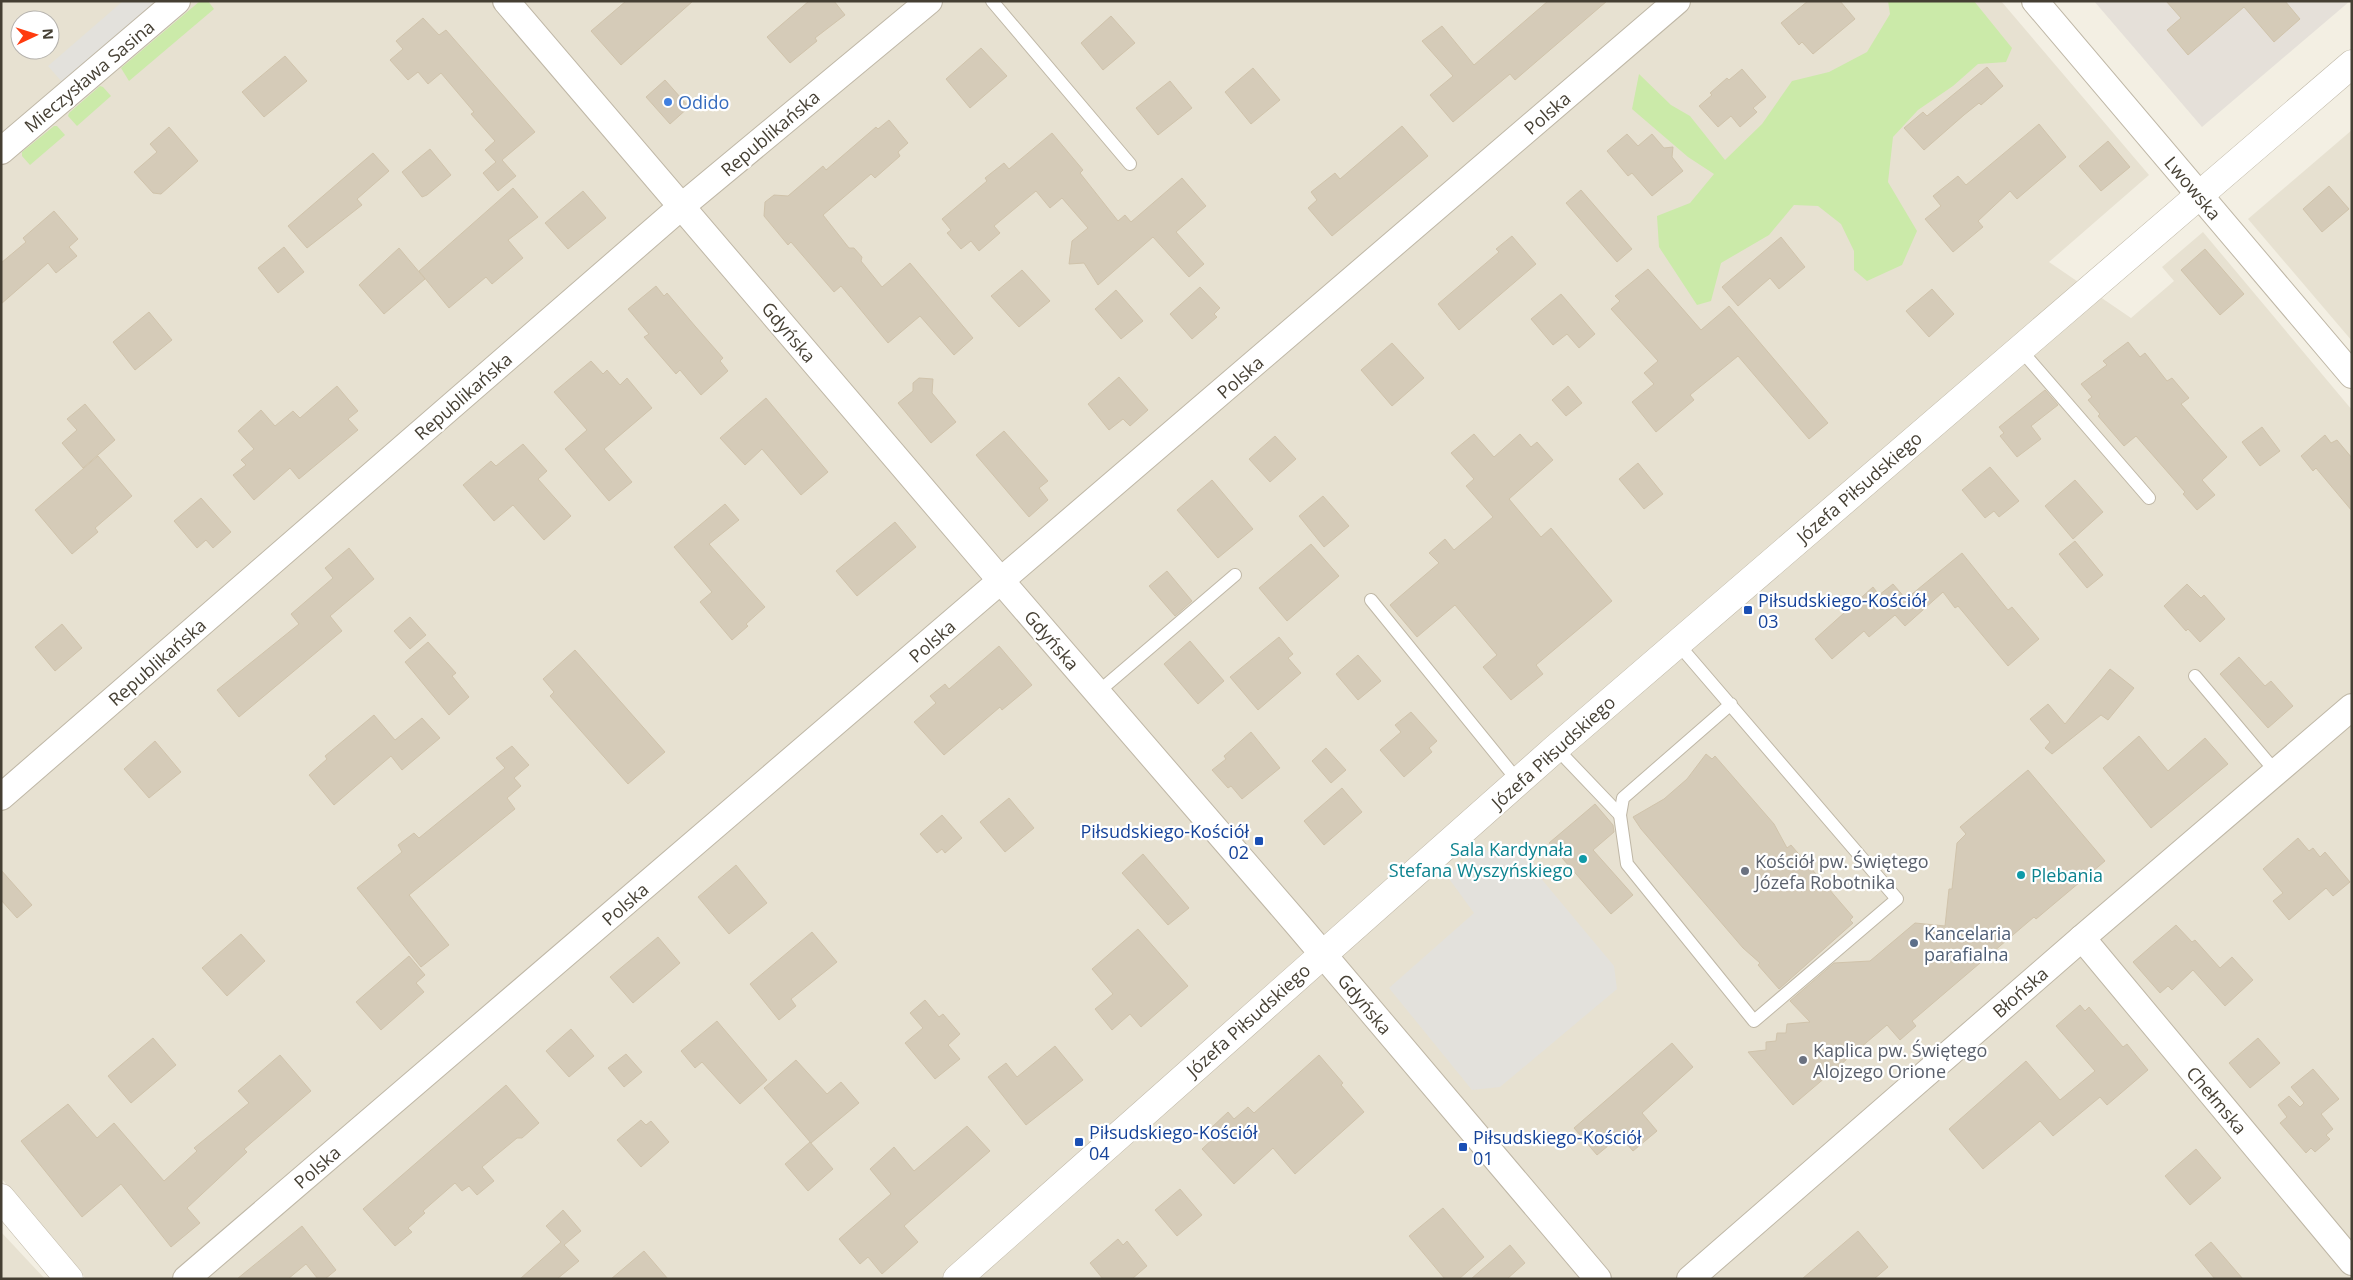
<svg xmlns="http://www.w3.org/2000/svg" width="2353" height="1280" viewBox="0 0 2353 1280" font-family="'Open Sans',sans-serif">
<rect width="100%" height="100%" fill="#f3efe3"/>
<g fill="#e7e1d1" fill-rule="evenodd">
<path d="M1,1H2001L2149,175L2049,262L2131,318L2174,281L2162,267L2203,232L2352,410V1279H86L1,1178ZM20,20H50V50H20Z"/>
<polygon points="2352,130 2352,341 2248,219"/>
<polygon points="1,1232 45,1279 1,1279"/>
</g>
<polygon fill="#e5e0d9" points="2094,1 2350,1 2202,127"/>
<g fill="#cbeaa9">
<polygon points="200,1 208,1 214,9 129,81 121,68"/>
<polygon points="1888,1 1974,1 2012,48 2006,62 1978,64 1953,86 1918,110 1893,137 1888,182 1917,231 1902,265 1867,281 1854,270 1854,251 1841,224 1818,206 1794,205 1769,235 1721,263 1711,301 1697,305 1659,247 1657,216 1690,203 1714,174 1688,157 1632,109 1639,74 1671,105 1690,116 1725,160 1762,124 1792,81 1829,72 1867,52 1890,14"/>
<polygon points="100,86 103,87 111,96 77,126 68,116 69,113"/>
<polygon points="54,126 57,126 65,135 30,165 22,156 22,152"/>
</g>
<g fill="#e3e1dc">
<polygon points="123,1 156,1 62,82 48,66"/>
<polygon points="1514,846 1614,966 1617,989 1500,1087 1472,1090 1389,988 1474,913 1447,876 1482,848 1500,857"/>
</g>
<g fill="#d5cbb8" stroke="#d0c3ab">
<polygon points="626,1 693,1 621,65 591,31"/>
<polygon points="809,1 834,1 845,15 815,38 817,41 790,63 767,37"/>
<polygon points="1548,1 1607,1 1515,80 1510,74 1453,122 1430,95 1453,76 1422,41 1442,26 1474,65"/>
<polygon points="1808,1 1840,1 1855,19 1813,54 1802,42 1799,45 1781,23"/>
<polygon points="2166,1 2285,1 2300,19 2274,42 2244,7 2188,55 2167,30 2181,18"/>
<polygon points="1111,16 1135,43 1103,70 1081,43"/>
<polygon points="423,18 439,35 446,30 535,132 502,160 516,176 498,191 483,173 496,162 485,150 495,141 471,114 474,112 441,73 428,84 418,72 408,80 390,60 403,49 396,41"/>
<polygon points="981,48 1007,76 970,108 946,79"/>
<polygon points="285,56 307,81 264,117 242,92"/>
<polygon points="1987,67 2003,86 1981,105 1979,103 1964,115 1924,150 1904,128 1923,112 1927,116"/>
<polygon points="1253,68 1280,100 1251,124 1225,92"/>
<polygon points="1742,69 1766,97 1753,108 1757,112 1740,127 1731,116 1718,127 1699,106 1712,95 1710,93 1727,78 1729,80"/>
<polygon points="665,80 689,107 670,124 646,97"/>
<polygon points="1170,81 1192,108 1158,135 1136,108"/>
<polygon points="889,120 908,143 898,152 900,156 875,178 871,174 823,215 849,248 854,248 862,257 861,261 882,287 910,263 973,338 954,355 920,316 888,343 841,286 834,292 791,242 788,245 764,216 765,202 774,195 788,196 823,166 826,170 876,127 878,129"/>
<polygon points="2039,124 2066,157 2017,199 2010,191 1978,221 1983,227 1953,252 1925,219 1941,206 1933,196 1958,176 1966,185"/>
<polygon points="1402,126 1428,156 1332,236 1308,208 1317,200 1311,192 1335,173 1340,179"/>
<polygon points="169,127 198,161 161,194 153,193 134,172 157,152 150,144"/>
<polygon points="1052,133 1083,170 1080,173 1118,221 1125,215 1131,222 1182,178 1206,206 1176,232 1204,264 1189,277 1153,237 1098,285 1084,263 1069,264 1072,241 1088,228 1062,198 1050,208 1036,191 994,226 1000,233 979,251 971,241 961,249 947,233 951,230 942,219 987,181 985,178 1004,163 1009,169"/>
<polygon points="1627,134 1638,146 1652,134 1664,148 1673,147 1672,157 1683,171 1652,196 1632,173 1628,176 1607,151"/>
<polygon points="2108,141 2130,167 2101,191 2079,166"/>
<polygon points="430,149 451,175 427,195 422,197 402,172"/>
<polygon points="373,153 389,171 357,199 362,205 307,248 288,226"/>
<polygon points="2329,186 2349,209 2322,232 2303,209"/>
<polygon points="513,188 538,217 508,240 523,258 492,284 486,277 449,308 419,271"/>
<polygon points="1581,190 1632,249 1617,262 1566,203"/>
<polygon points="583,191 606,218 568,249 545,223"/>
<polygon points="54,211 78,239 69,247 77,256 56,273 48,263 1,304 1,263 26,242 23,238"/>
<polygon points="1512,236 1536,264 1459,330 1438,304 1499,252 1496,249"/>
<polygon points="1781,237 1805,267 1779,289 1770,278 1738,306 1722,287"/>
<polygon points="284,247 304,272 278,293 258,268"/>
<polygon points="399,248 425,279 384,314 359,285"/>
<polygon points="2205,249 2244,294 2220,315 2181,270"/>
<polygon points="1648,269 1701,330 1729,306 1828,423 1809,439 1738,356 1690,395 1694,400 1656,432 1632,402 1654,384 1644,373 1658,361 1611,309 1620,301 1615,296"/>
<polygon points="1022,270 1050,301 1019,327 991,296"/>
<polygon points="656,286 664,296 667,293 695,326 723,358 720,361 728,371 701,395 680,370 676,374 644,337 649,334 628,309"/>
<polygon points="1200,287 1220,308 1214,314 1217,317 1192,339 1170,314"/>
<polygon points="1932,289 1954,314 1929,337 1906,311"/>
<polygon points="1116,290 1143,321 1121,339 1095,309"/>
<polygon points="1561,294 1595,334 1579,348 1567,334 1553,345 1531,319"/>
<polygon points="149,312 172,340 135,370 113,342"/>
<polygon points="2128,342 2140,357 2145,353 2167,381 2172,378 2189,398 2181,404 2227,457 2202,480 2215,495 2197,510 2183,494 2185,492 2136,436 2124,446 2098,416 2100,414 2088,400 2092,397 2081,384 2107,365 2103,361"/>
<polygon points="1392,343 1424,378 1392,406 1361,370"/>
<polygon points="591,361 603,374 607,370 620,385 627,378 652,408 604,449 632,482 609,501 565,449 587,430 554,392"/>
<polygon points="1119,377 1148,410 1130,426 1123,419 1109,430 1088,404"/>
<polygon points="919,378 933,379 932,393 956,422 931,443 898,403 913,391 913,383"/>
<polygon points="337,386 358,411 348,419 358,430 299,479 290,468 254,500 233,475 246,465 241,460 254,449 238,431 261,410 275,426 293,411 300,418"/>
<polygon points="1568,386 1582,403 1566,416 1552,400"/>
<polygon points="2045,390 2058,405 2031,426 2041,439 2017,457 2000,436 2004,433 1999,427"/>
<polygon points="766,398 828,472 801,495 762,449 745,465 720,438"/>
<polygon points="85,404 115,440 83,468 62,443 77,430 67,419"/>
<polygon points="2262,427 2280,451 2260,466 2242,442"/>
<polygon points="1004,431 1048,481 1039,488 1048,500 1029,517 976,455"/>
<polygon points="1474,434 1494,457 1520,434 1531,447 1537,442 1553,460 1509,499 1541,537 1551,528 1612,601 1536,665 1543,674 1511,700 1483,667 1497,655 1455,605 1417,637 1390,605 1439,563 1429,553 1445,539 1454,550 1493,517 1466,486 1474,479 1451,453"/>
<polygon points="2325,435 2331,443 2337,440 2352,458 2352,511 2316,468 2313,471 2301,456"/>
<polygon points="1275,436 1296,459 1270,482 1249,459"/>
<polygon points="523,444 547,471 538,479 571,516 544,540 513,505 494,521 463,485 491,461 496,466"/>
<polygon points="98,456 132,496 95,528 98,532 72,554 35,510"/>
<polygon points="1638,463 1663,494 1644,509 1619,479"/>
<polygon points="1990,467 2019,501 1999,517 1994,511 1985,518 1962,490"/>
<polygon points="1212,480 1253,529 1218,558 1177,510"/>
<polygon points="2075,480 2103,512 2073,539 2045,506"/>
<polygon points="1323,496 1349,526 1324,547 1299,516"/>
<polygon points="201,498 231,532 213,548 206,540 197,548 174,521"/>
<polygon points="725,504 739,520 709,544 765,607 746,624 748,626 732,640 700,602 712,592 674,547"/>
<polygon points="895,522 916,547 857,596 836,571"/>
<polygon points="2075,541 2103,575 2087,588 2059,554"/>
<polygon points="1311,544 1339,576 1287,621 1259,588"/>
<polygon points="349,548 374,579 330,616 342,631 239,717 217,690 299,624 291,614 333,578 325,568"/>
<polygon points="1962,553 2008,610 2012,607 2039,639 2008,666 1958,606 1955,608 1943,592 1905,626 1895,615 1869,637 1864,631 1832,659 1815,639 1873,587 1879,595 1893,584 1906,599"/>
<polygon points="1167,571 1192,601 1175,616 1149,586"/>
<polygon points="2187,584 2201,598 2204,595 2225,619 2200,642 2188,629 2186,631 2164,606"/>
<polygon points="410,617 426,635 410,649 394,631"/>
<polygon points="62,624 82,648 55,671 35,647"/>
<polygon points="1279,637 1293,654 1288,658 1301,673 1258,710 1230,677"/>
<polygon points="1190,641 1224,681 1198,704 1164,664"/>
<polygon points="428,642 456,673 452,676 469,697 449,715 405,662"/>
<polygon points="999,646 1032,685 1002,710 1000,707 944,755 914,722 936,703 930,696 945,684 949,689"/>
<polygon points="575,650 665,752 628,784 550,696 554,692 543,679"/>
<polygon points="1358,655 1381,681 1358,700 1336,674"/>
<polygon points="2239,657 2265,686 2271,681 2293,706 2268,728 2220,674"/>
<polygon points="2110,669 2134,688 2108,720 2101,715 2052,754 2045,748 2050,742 2030,719 2048,704 2065,724"/>
<polygon points="1411,712 1437,741 1429,748 1432,752 1404,777 1380,750 1401,732 1395,725"/>
<polygon points="374,715 395,740 422,718 440,738 402,770 391,756 334,805 309,775 327,759 325,756"/>
<polygon points="1251,732 1280,768 1242,799 1231,786 1228,788 1212,770 1226,759 1224,756"/>
<polygon points="2139,736 2168,771 2205,738 2228,764 2151,828 2103,768"/>
<polygon points="155,741 181,772 149,798 124,769"/>
<polygon points="512,746 529,765 514,778 521,786 507,798 515,809 409,895 449,945 421,967 357,888 402,852 398,845 414,833 419,838 505,768 496,758"/>
<polygon points="1326,748 1346,770 1331,783 1312,761"/>
<polygon points="1706,754 1712,759 1715,756 1774,824 1787,848 1791,845 1853,917 1850,920 1853,923 1779,989 1758,965 1760,963 1743,948 1641,829 1633,817 1664,799 1687,779"/>
<polygon points="2028,770 2105,861 2036,919 2034,917 1912,1021 1916,1026 1900,1040 1887,1025 1793,1105 1748,1052 1766,1050 1766,1042 1776,1041 1777,1033 1786,1033 1787,1024 1810,1022 1790,1001 1834,963 1870,961 1915,923 1945,926 1949,889 1952,889 1957,843 1966,834 1960,827"/>
<polygon points="1342,788 1362,812 1324,845 1304,821"/>
<polygon points="1009,798 1034,828 1005,852 980,822"/>
<polygon points="1595,804 1613,825 1614,832 1593,850 1633,895 1611,914 1549,843"/>
<polygon points="942,815 962,838 945,853 942,849 937,853 920,834"/>
<polygon points="2298,838 2309,851 2313,848 2320,857 2325,852 2350,882 2333,896 2326,888 2289,920 2273,901 2283,893 2263,869"/>
<polygon points="1143,854 1189,908 1168,925 1122,873"/>
<polygon points="736,865 767,903 729,934 698,897"/>
<polygon points="1,870 32,905 17,918 1,900"/>
<polygon points="2176,925 2192,942 2195,940 2220,968 2232,957 2253,980 2225,1006 2193,970 2172,990 2168,986 2160,993 2133,962"/>
<polygon points="1138,929 1188,986 1141,1027 1130,1014 1112,1030 1095,1009 1113,994 1092,969"/>
<polygon points="812,932 837,962 791,999 796,1006 779,1020 750,984"/>
<polygon points="241,934 265,961 227,996 202,968"/>
<polygon points="658,937 680,963 633,1003 610,977"/>
<polygon points="409,956 425,975 416,983 424,992 381,1030 356,1002"/>
<polygon points="925,1000 939,1017 943,1014 960,1034 948,1045 960,1059 935,1079 905,1043 923,1028 910,1013"/>
<polygon points="2080,1005 2085,1011 2089,1007 2123,1047 2127,1044 2148,1070 2107,1105 2100,1097 2053,1136 2040,1121 1983,1169 1949,1129 2026,1061 2060,1100 2095,1071 2056,1026"/>
<polygon points="717,1021 767,1080 740,1104 702,1062 695,1068 681,1051"/>
<polygon points="571,1029 594,1056 569,1077 546,1051"/>
<polygon points="153,1038 176,1065 131,1103 108,1076"/>
<polygon points="2258,1038 2280,1063 2250,1088 2229,1063"/>
<polygon points="1672,1043 1693,1067 1642,1113 1657,1131 1633,1151 1620,1136 1597,1155 1574,1128"/>
<polygon points="1055,1046 1083,1080 1026,1125 988,1077 1006,1063 1017,1077"/>
<polygon points="626,1054 642,1072 624,1087 608,1068"/>
<polygon points="280,1055 311,1091 244,1149 247,1152 187,1208 200,1223 171,1247 121,1184 82,1217 21,1141 68,1104 97,1138 114,1123 164,1181 197,1151 194,1148 249,1103 238,1091"/>
<polygon points="1319,1055 1343,1083 1341,1085 1364,1112 1295,1174 1273,1148 1234,1184 1202,1149 1217,1135 1211,1128 1228,1112 1234,1119 1248,1107 1254,1113"/>
<polygon points="796,1060 827,1094 841,1082 859,1103 811,1143 764,1088"/>
<polygon points="2313,1069 2339,1099 2321,1114 2333,1129 2326,1135 2330,1139 2315,1152 2311,1148 2306,1153 2280,1123 2287,1117 2278,1105 2289,1096 2300,1107 2304,1103 2291,1087"/>
<polygon points="506,1085 539,1123 522,1138 517,1138 482,1167 494,1181 477,1195 469,1186 462,1191 455,1183 423,1211 425,1213 408,1228 412,1232 395,1246 363,1209"/>
<polygon points="641,1120 646,1125 651,1121 669,1142 641,1167 617,1140"/>
<polygon points="967,1126 990,1151 904,1226 918,1242 882,1274 868,1257 860,1264 839,1239 891,1194 870,1169 894,1147 914,1171"/>
<polygon points="810,1142 833,1169 808,1191 785,1164"/>
<polygon points="2196,1149 2221,1178 2190,1205 2165,1176"/>
<polygon points="1180,1189 1202,1215 1177,1236 1155,1210"/>
<polygon points="1443,1208 1484,1257 1459,1279 1445,1279 1409,1236"/>
<polygon points="563,1210 581,1231 564,1245 579,1261 557,1279 520,1279 561,1242 546,1226"/>
<polygon points="302,1226 336,1270 325,1279 318,1279 306,1264 288,1279 237,1279"/>
<polygon points="1858,1231 1888,1267 1874,1279 1802,1279"/>
<polygon points="1118,1239 1123,1245 1127,1241 1147,1266 1132,1279 1103,1279 1090,1263"/>
<polygon points="2211,1242 2243,1279 2215,1279 2195,1255"/>
<polygon points="1510,1245 1525,1263 1507,1279 1471,1279"/>
<polygon points="644,1251 668,1279 611,1279"/>
</g>
<g fill="none" stroke-linecap="round" stroke-linejoin="round">
<defs>
<g id="service">
<polyline points="992,1 1130,164"/>
<polyline points="2020,349 2149,498"/>
<polyline points="1371,600 1518,781"/>
<polyline points="1678,644 1897,899 1754,1021 1627,864 1620,815 1623,798 1731,704"/>
<polyline points="2195,676 2276,772"/>
<polyline points="1098,692 1235,575"/>
<polyline points="1556,748 1620,815"/>
</g>
<g id="minor">
<polyline points="506,1 1002,582 1299,926 1598,1279"/>
<polyline points="2035,1 2352,375"/>
<polyline points="1,151 177,1"/>
<polyline points="1,797 682,206 929,1"/>
<polyline points="2082,938 2352,1262"/>
<polyline points="186,1279 1677,1"/>
<polyline points="1690,1279 2082,938 2352,707"/>
</g>
<g id="tertiary">
<polyline points="1,1198 69,1279"/>
<polyline points="957,1279 1556,748 2352,64"/>
</g>
</defs>
<use href="#service" stroke="#bfb7a6" stroke-width="14"/>
<use href="#minor" stroke="#bfb7a6" stroke-width="28"/>
<use href="#tertiary" stroke="#bfb7a6" stroke-width="29"/>
<use href="#service" stroke="#fff" stroke-width="12"/>
<use href="#minor" stroke="#fff" stroke-width="26"/>
<use href="#tertiary" stroke="#fff" stroke-width="28"/>
</g>
<circle fill="#3f7fe0" stroke="#fff" stroke-width="2" cx="668" cy="102" r="5"/>
<g fill="#1a4fb4" stroke="#fff" stroke-width="2">
<rect x="1743" y="605" width="10" height="10" rx="2.5"/>
<rect x="1254" y="836" width="10" height="10" rx="2.5"/>
<rect x="1074" y="1137" width="10" height="10" rx="2.5"/>
<rect x="1458" y="1142" width="10" height="10" rx="2.5"/>
</g>
<g fill="#0f9aa8" stroke="#fff" stroke-width="2">
<circle cx="1583" cy="859" r="5"/>
<circle cx="2021" cy="875" r="5"/>
</g>
<g fill="#6b7280" stroke="#fff" stroke-width="2">
<circle cx="1745" cy="871" r="5"/>
<circle cx="1803" cy="1060" r="5"/>
</g>
<circle fill="#5c6f8a" stroke="#fff" stroke-width="2" cx="1914" cy="943" r="5"/>
<g text-anchor="middle" dominant-baseline="central" stroke-width="4.5" stroke-linejoin="round" paint-order="stroke">
<g font-size="18" fill="#453f33" stroke="#fff">
<text transform="translate(89 76) rotate(-40)">Mieczysława Sasina</text>
<text transform="translate(1547 113) rotate(-41)">Polska</text>
<text transform="translate(770 133) rotate(-40)">Republikańska</text>
<text transform="translate(2193 188) rotate(50)">Lwowska</text>
<text transform="translate(789 332) rotate(50)">Gdyńska</text>
<text transform="translate(1240 377) rotate(-41)">Polska</text>
<text transform="translate(463 396) rotate(-41)">Republikańska</text>
<text transform="translate(1859 487) rotate(-41)">Józefa Piłsudskiego</text>
<text transform="translate(1052 640) rotate(49)">Gdyńska</text>
<text transform="translate(932 641) rotate(-41)">Polska</text>
<text transform="translate(157 662) rotate(-41)">Republikańska</text>
<text transform="translate(1553 752) rotate(-42)">Józefa Piłsudskiego</text>
<text transform="translate(625 904) rotate(-41)">Polska</text>
<text transform="translate(2020 992) rotate(-41)">Błońska</text>
<text transform="translate(1365 1004) rotate(50)">Gdyńska</text>
<text transform="translate(1248 1020) rotate(-42)">Józefa Piłsudskiego</text>
<text transform="translate(2217 1100) rotate(50)">Chełmska</text>
<text transform="translate(317 1167) rotate(-41)">Polska</text>
</g>
<g font-size="18" fill="#366cbe" stroke="#fff" text-anchor="start">
<text x="678" y="102">Odido</text>
</g>
<g font-size="18" fill="#164399" stroke="#fff" text-anchor="start">
<text x="1758" y="600">Piłsudskiego-Kościół<tspan x="1758" dy="21">03</tspan></text>
<text x="1249" y="831" text-anchor="end">Piłsudskiego-Kościół<tspan x="1249" dy="21">02</tspan></text>
<text x="1089" y="1132">Piłsudskiego-Kościół<tspan x="1089" dy="21">04</tspan></text>
<text x="1473" y="1137">Piłsudskiego-Kościół<tspan x="1473" dy="21">01</tspan></text>
</g>
<g font-size="18" fill="#0d838f" stroke="#fff" text-anchor="end">
<text x="1573" y="849">Sala Kardynała<tspan x="1573" dy="21">Stefana Wyszyńskiego</tspan></text>
<text x="2031" y="875" text-anchor="start">Plebania</text>
</g>
<g font-size="18" fill="#5b616d" stroke="#fff" text-anchor="start">
<text x="1755" y="861">Kościół pw. Świętego<tspan x="1755" dy="21">Józefa Robotnika</tspan></text>
<text x="1813" y="1050">Kaplica pw. Świętego<tspan x="1813" dy="21">Alojzego Orione</tspan></text>
</g>
<g font-size="18" fill="#4e5e75" stroke="#fff" text-anchor="start">
<text x="1924" y="933">Kancelaria<tspan x="1924" dy="21">parafialna</tspan></text>
</g>
</g>
<rect width="2353" height="1280" fill="none" stroke="#453f33" stroke-width="5"/>
<g transform="translate(35 35) rotate(86)"><circle r="24" fill="#ffffff" stroke="#b5b2ad"/>
<path d="M0-4L9 19L0 12L-9 19Z" fill="#ff3b0e"/>
<text y="-8" font-size="14" font-weight="bold" text-anchor="middle" fill="#453f33">N</text>
</g>
</svg>
